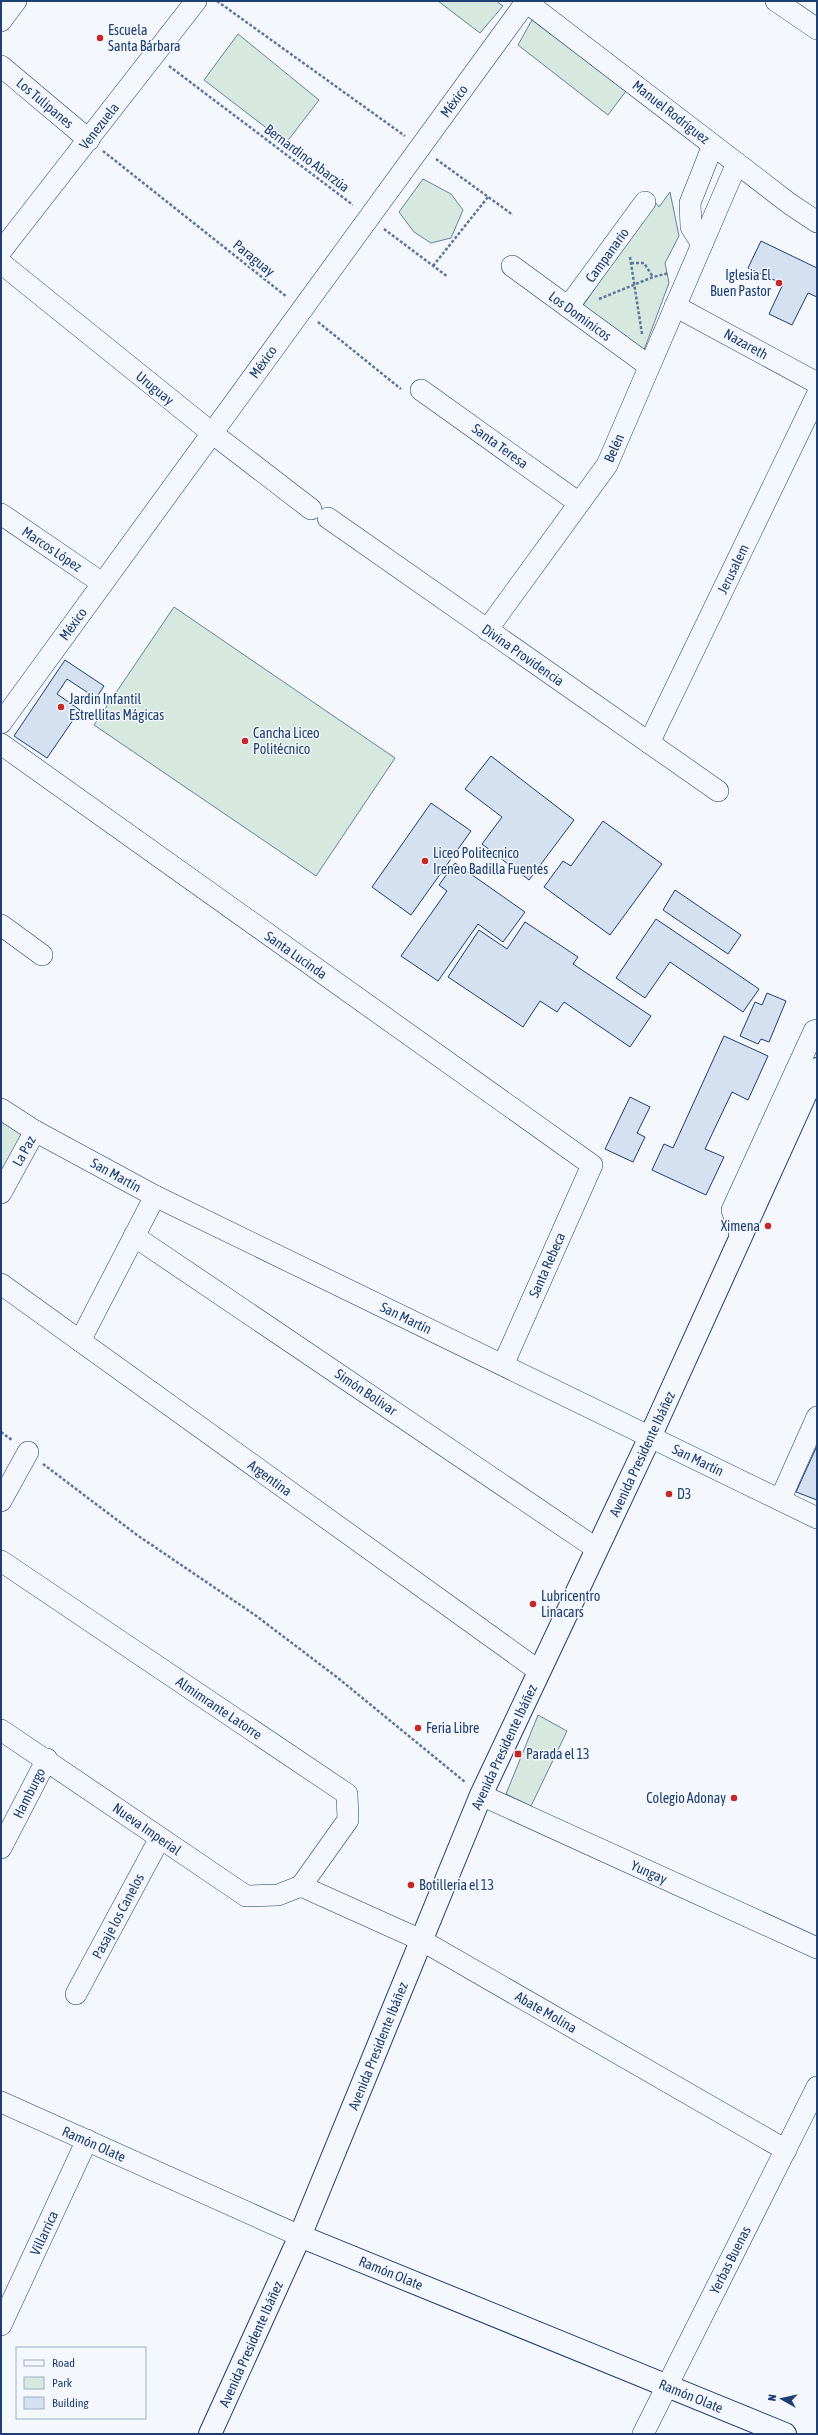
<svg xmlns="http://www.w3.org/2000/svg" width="818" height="2435" viewBox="0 0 818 2435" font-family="'Asap Condensed',sans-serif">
<rect width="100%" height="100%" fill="#f4f7fb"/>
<g fill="#d7e8df" stroke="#687fa3">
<polygon points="438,1 496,1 503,6 480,33"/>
<polygon points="532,20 626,91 608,115 518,45"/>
<polygon points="238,34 319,100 286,143 204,80"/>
<polygon points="423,179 451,194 463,210 451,238 431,243 414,232 399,212"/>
<polygon points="670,192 679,236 665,263 669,283 644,350 582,307 655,202 659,207"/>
<polygon points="174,607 395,758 316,876 94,725"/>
<polygon points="1,1121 27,1136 1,1180"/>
<polygon points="538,1715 567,1731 531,1806 506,1794"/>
</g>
<g fill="#d5e0f0" stroke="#1d3f73">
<polygon points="761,241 817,268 817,297 808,293 792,325 769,314 783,284 748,268"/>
<polygon points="65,660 104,686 96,698 67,679 57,694 80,710 47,758 14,736"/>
<polygon points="491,756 574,820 529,880 482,844 502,817 465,789"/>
<polygon points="431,803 471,831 411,915 372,887"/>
<polygon points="603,821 662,864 610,935 544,887 563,861 571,866"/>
<polygon points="455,863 525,912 503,942 478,924 438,981 401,956 447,891 439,885"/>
<polygon points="675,890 741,935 728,954 663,910"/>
<polygon points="656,919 759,989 743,1012 670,962 645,998 616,978"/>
<polygon points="525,922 578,957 573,964 651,1016 630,1047 564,1002 557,1012 540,1001 523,1027 448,977 479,930 507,949"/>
<polygon points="767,993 786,1001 769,1042 761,1039 758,1044 740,1036 755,1002 762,1005"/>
<polygon points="724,1036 768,1056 748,1100 732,1092 705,1149 724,1157 706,1195 652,1170 664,1144 673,1148"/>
<polygon points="630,1097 650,1107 637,1133 645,1137 633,1162 605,1149"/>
<polygon points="817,1446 817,1500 796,1492"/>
</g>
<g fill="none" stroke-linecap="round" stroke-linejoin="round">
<defs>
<g id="minor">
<polyline points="525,1 790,204 817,222"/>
<polyline points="776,1 817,29"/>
<polyline points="1,21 16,1"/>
<polyline points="1,66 89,140"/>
<polyline points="702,244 691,227 690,203 713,145"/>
<polyline points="1,251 196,1"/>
<polyline points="1,263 212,433 311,509"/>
<polyline points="512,266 649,366"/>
<polyline points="675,306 817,383"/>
<polyline points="568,307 645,202"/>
<polyline points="421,390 579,503"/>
<polyline points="1,514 102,583"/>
<polyline points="328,518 718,791"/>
<polyline points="487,630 607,465 737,163"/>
<polyline points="1,723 526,2"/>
<polyline points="649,743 817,395"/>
<polyline points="1,744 592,1165 503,1365"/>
<polyline points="1,925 42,955"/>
<polyline points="1,1109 35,1131 155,1196 817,1518"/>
<polyline points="1,1193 35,1131"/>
<polyline points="134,1236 597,1549"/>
<polyline points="741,1237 732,1210 814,1031 817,1030"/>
<polyline points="1,1284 539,1671"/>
<polyline points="80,1341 155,1196"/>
<polyline points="780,1500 817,1417"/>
<polyline points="1,1501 28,1452"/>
<polyline points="1,1561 347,1794 348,1820 301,1886"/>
<polyline points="1,1730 246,1896 278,1895 301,1886"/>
<polyline points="481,1795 817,1948"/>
<polyline points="1,1848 47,1759"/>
<polyline points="301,1886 421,1940 786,2150"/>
<polyline points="76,1994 160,1838"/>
<polyline points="1,2102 300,2236"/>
<polyline points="1,2325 87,2140"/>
<polyline points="643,2434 817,2087"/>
</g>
<g id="major">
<polyline points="300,2236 785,2434"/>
<polyline points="210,2434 300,2236 481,1795 650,1437 817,1069"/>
</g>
</defs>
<use href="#minor" stroke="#1d3f73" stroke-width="22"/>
<use href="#major" stroke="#1d3f73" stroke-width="24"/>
<g stroke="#5e769c" stroke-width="2.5" stroke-dasharray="3 2" stroke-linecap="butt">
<polyline points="217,1 405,136"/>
<polyline points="169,66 353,205"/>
<polyline points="103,151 287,297"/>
<polyline points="436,159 513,215"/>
<polyline points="384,229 448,277"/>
<polyline points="630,257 642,334"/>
<polyline points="631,263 644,263 653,277"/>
<polyline points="433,266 488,197"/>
<polyline points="599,299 653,277 669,273"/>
<polyline points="318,322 401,389"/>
<polyline points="1,1432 12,1440"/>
<polyline points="43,1464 137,1535 255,1615 338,1678 465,1782"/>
</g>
<use href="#minor" stroke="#f4f7fb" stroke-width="21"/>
<use href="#major" stroke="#f4f7fb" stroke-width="22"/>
</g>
<g fill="#c62828" stroke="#f4f7fb" stroke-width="1.5">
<circle cx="100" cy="38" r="4"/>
<circle cx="779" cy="283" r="4"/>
<circle cx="61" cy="707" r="4"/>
<circle cx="245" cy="741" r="4"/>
<circle cx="425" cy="861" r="4"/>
<circle cx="768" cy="1226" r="4"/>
<circle cx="669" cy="1494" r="4"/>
<circle cx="533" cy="1604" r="4"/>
<circle cx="418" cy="1728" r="4"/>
<rect x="514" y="1750" width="8" height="8" rx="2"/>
<circle cx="734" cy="1798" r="4"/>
<circle cx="411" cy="1885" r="4"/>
</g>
<g text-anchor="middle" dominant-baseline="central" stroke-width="3" stroke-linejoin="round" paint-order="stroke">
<g font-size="14" fill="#1d3f73" stroke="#f4f7fb" text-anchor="start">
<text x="108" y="30">Escuela<tspan x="108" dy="16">Santa Bárbara</tspan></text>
<text x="771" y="275" text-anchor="end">Iglesia El<tspan x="771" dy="16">Buen Pastor</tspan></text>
<text x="69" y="699">Jardin Infantil<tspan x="69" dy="16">Estrellitas Mágicas</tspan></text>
<text x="253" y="733">Cancha Liceo<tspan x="253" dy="16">Politécnico</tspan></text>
<text x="433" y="853">Liceo Politecnico<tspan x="433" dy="16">Ireneo Badilla Fuentes</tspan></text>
<text x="760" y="1226" text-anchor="end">Ximena</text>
<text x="677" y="1494">D3</text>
<text x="541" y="1596">Lubricentro<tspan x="541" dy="16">Linacars</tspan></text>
<text x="426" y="1728">Feria Libre</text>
<text x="526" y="1754">Parada el 13</text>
<text x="726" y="1798" text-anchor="end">Colegio Adonay</text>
<text x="419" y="1885">Botilleria el 13</text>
</g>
<g font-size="14" fill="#1d3f73" stroke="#f4f7fb">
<text transform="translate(454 101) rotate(-54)">México</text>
<text transform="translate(45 103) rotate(40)">Los Tulipanes</text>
<text transform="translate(671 112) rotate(38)">Manuel Rodríguez</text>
<text transform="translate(99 126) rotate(-52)">Venezuela</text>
<text transform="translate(307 158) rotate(37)">Bernardino Abarzúa</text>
<text transform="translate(607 255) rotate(-54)">Campanario</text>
<text transform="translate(254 258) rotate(39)">Paraguay</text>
<text transform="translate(580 316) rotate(36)">Los Dominicos</text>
<text transform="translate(746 344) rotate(29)">Nazareth</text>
<text transform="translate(263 362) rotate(-54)">México</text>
<text transform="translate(155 388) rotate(39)">Uruguay</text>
<text transform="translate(500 446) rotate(36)">Santa Teresa</text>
<text transform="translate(614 448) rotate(-66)">Belén</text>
<text transform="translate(52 549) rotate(34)">Marcos López</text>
<text transform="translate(733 569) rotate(-64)">Jerusalem</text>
<text transform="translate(73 624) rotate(-54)">México</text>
<text transform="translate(523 655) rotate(35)">Divina Providencia</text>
<text transform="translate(296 955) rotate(35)">Santa Lucinda</text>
<text transform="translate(24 1151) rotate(-61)">La Paz</text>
<text transform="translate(116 1175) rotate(29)">San Martín</text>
<text transform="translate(547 1265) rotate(-66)">Santa Rebeca</text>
<text transform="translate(406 1318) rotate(26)">San Martín</text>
<text transform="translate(366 1392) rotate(34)">Simón Bolívar</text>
<text transform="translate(642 1454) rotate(-65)">Avenida Presidente Ibáñez</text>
<text transform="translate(698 1460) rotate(26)">San Martín</text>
<text transform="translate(270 1478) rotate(36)">Argentina</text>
<text transform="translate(219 1708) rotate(34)">Almimrante Latorre</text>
<text transform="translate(504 1747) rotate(-65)">Avenida Presidente Ibáñez</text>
<text transform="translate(29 1793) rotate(-63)">Hamburgo</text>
<text transform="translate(147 1829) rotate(35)">Nueva Imperial</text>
<text transform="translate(649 1872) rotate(24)">Yungay</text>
<text transform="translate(118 1916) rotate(-62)">Pasaje los Canelos</text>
<text transform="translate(546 2012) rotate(30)">Abate Molina</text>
<text transform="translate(378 2046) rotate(-68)">Avenida Presidente Ibáñez</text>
<text transform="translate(94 2144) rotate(24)">Ramón Olate</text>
<text transform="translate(44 2233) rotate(-65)">Villarrica</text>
<text transform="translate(730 2260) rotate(-63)">Yerbas Buenas</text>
<text transform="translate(391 2273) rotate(22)">Ramón Olate</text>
<text transform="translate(251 2344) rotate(-66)">Avenida Presidente Ibáñez</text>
<text transform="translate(691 2396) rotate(22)">Ramón Olate</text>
</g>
</g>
<rect width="818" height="2435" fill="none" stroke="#1d3f73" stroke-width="4"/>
<rect x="16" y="2347" width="130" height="72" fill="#f4f7fb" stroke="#9eadc5"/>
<rect x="24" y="2360" width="20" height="6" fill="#f4f7fb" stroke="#9eadc5"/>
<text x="52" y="2367" font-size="12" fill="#1d3f73">Road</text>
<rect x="24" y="2377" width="20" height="12" fill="#d7e8df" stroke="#9eadc5"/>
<text x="52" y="2387" font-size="12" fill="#1d3f73">Park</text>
<rect x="24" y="2397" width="20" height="12" fill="#d5e0f0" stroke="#9eadc5"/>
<text x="52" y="2407" font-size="12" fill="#1d3f73">Building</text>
<g transform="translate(782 2399) rotate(278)" stroke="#f4f7fb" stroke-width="3" paint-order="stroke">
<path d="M0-3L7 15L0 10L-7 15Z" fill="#1d3f73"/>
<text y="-6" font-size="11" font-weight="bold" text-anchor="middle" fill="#1d3f73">N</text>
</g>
</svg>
